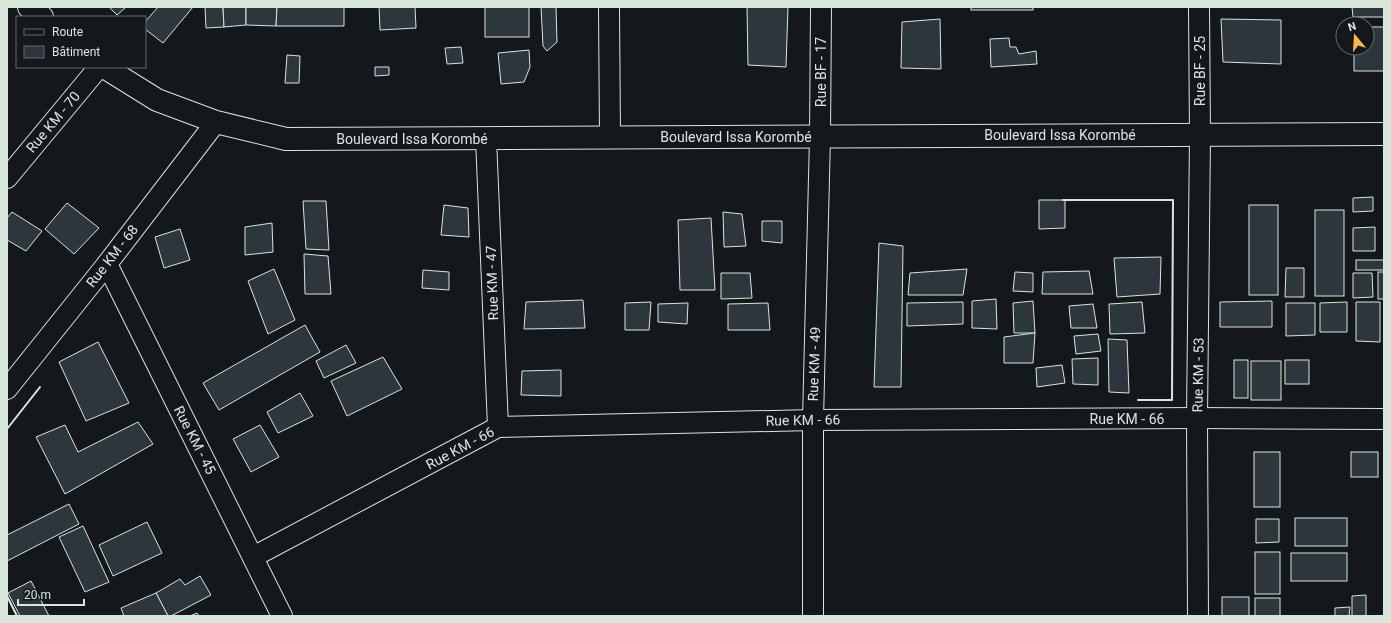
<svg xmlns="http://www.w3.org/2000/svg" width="1391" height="623" viewBox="0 0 1391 623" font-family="Roboto,sans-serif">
<rect width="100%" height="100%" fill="#14181c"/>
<g fill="#2c363c" stroke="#d8e6dc">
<polygon points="109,7 124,7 125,8 117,15"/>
<polygon points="158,7 193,7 163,43 145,29 145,22"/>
<polygon points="205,7 223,7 224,27 206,28"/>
<polygon points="223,7 246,7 246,25 224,27"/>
<polygon points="246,7 277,7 276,26 246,25"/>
<polygon points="277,7 344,7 344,26 276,26"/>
<polygon points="379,7 415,7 416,28 380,30"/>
<rect x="485" y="7" width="44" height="30"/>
<polygon points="541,7 556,7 557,42 547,51 543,46"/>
<polygon points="747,7 788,7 786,67 748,65"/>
<rect x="971" y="7" width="62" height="3"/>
<polygon points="1352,7 1384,7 1384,17 1353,17"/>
<polygon points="940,19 941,69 901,68 902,22"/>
<polygon points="1221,19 1281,20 1281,64 1223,62"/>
<polygon points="1367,27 1384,27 1384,71 1354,71 1354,48 1367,48"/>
<polygon points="1009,38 1010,47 1016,47 1019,54 1036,51 1037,64 991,67 990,39"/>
<polygon points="461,47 463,63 447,64 445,48"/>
<polygon points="529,50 530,67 524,82 501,84 498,53"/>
<polygon points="287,55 300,56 299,83 285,83"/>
<polygon points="375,67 389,67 389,75 375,76"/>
<polygon points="1373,197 1373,211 1353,212 1353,198"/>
<polygon points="1039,200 1065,200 1065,228 1039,229"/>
<polygon points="303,201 326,201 329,250 306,249"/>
<polygon points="67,203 99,228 74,254 45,229"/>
<polygon points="444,205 468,208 469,237 441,235"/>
<rect x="1249" y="205" width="29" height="90"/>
<rect x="1315" y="210" width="29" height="86"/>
<polygon points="12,212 42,231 26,251 7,240 7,218"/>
<polygon points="723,212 742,214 746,246 724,247"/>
<polygon points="711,218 715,290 680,290 678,220"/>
<polygon points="762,221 782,221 782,243 762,241"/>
<polygon points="272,223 273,252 245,255 245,227"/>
<polygon points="1375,227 1375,251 1353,251 1353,228"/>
<polygon points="180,229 190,260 164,268 155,237"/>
<polygon points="879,243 903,246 901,387 874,387"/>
<polygon points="304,254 328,256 331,294 305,294"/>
<polygon points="1161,257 1160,294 1117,297 1114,258"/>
<rect x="1356" y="260" width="28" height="10"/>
<polygon points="1286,268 1304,268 1304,297 1285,297"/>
<polygon points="274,269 295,320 268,334 248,281"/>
<polygon points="967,269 963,295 908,295 910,273"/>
<polygon points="423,270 449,272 449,290 422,288"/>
<polygon points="1089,271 1093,294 1042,294 1043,272"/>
<polygon points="1015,272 1033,273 1033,292 1013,291"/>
<rect x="1378" y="272" width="6" height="27"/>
<polygon points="721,273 750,273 752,298 721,299"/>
<polygon points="1353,273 1372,273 1373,297 1353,298"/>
<polygon points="996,299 997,329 972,328 972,301"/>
<polygon points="583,300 585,328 524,329 526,302"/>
<polygon points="1033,301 1035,333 1014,333 1013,303"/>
<polygon points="1272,301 1272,327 1220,327 1220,302"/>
<polygon points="651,302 649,330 625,330 625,303"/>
<polygon points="963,302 963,324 907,326 907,303"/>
<polygon points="1142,302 1145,333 1110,334 1109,304"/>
<polygon points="1347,302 1347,332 1320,332 1320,303"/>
<polygon points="1356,302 1380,302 1380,342 1356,341"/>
<polygon points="688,303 687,324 658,322 658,304"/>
<polygon points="768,303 770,330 728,330 728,304"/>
<polygon points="1286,303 1315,303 1315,335 1286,336"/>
<polygon points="1093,304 1097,328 1071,328 1069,306"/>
<polygon points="305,325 320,352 219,410 203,383"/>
<polygon points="1035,333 1033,363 1004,363 1004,337"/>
<polygon points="1098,334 1101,351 1076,354 1074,336"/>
<polygon points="1108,339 1127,340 1129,393 1109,392"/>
<polygon points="98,342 129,403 86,421 59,362"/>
<polygon points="346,345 356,363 324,378 316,361"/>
<polygon points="383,357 402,389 347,416 331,381"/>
<polygon points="1098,358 1098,385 1073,384 1072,359"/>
<rect x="1234" y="360" width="14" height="38"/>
<rect x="1285" y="360" width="24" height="24"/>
<rect x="1251" y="361" width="30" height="39"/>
<polygon points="1062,365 1065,383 1037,387 1036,368"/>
<polygon points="561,370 561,396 521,395 522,371"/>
<polygon points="300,393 313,416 278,433 267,412"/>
<polygon points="138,422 153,444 65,494 36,437 65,425 78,452"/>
<polygon points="260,425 279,457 251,472 233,439"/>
<rect x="1254" y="452" width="26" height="55"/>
<rect x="1351" y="452" width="27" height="25"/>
<polygon points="69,504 79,524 7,561 7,535"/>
<rect x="1295" y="518" width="52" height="28"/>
<polygon points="1256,519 1279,519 1279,542 1256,543"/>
<polygon points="147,522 162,553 113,576 99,545"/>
<polygon points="83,526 109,582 85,592 59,537"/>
<rect x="1255" y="552" width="25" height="42"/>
<rect x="1291" y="553" width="56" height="28"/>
<polygon points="200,576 211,595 171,616 168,616 156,593 180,579 185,585"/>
<polygon points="31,581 49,616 20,616 8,593"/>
<polygon points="156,593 168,616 124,616 121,608"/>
<polygon points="1366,595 1366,616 1352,616 1352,596"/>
<rect x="1222" y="597" width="27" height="19"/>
<rect x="1255" y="598" width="25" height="18"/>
<polygon points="1350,607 1349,616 1335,616 1335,608"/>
<polygon points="197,613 199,616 190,616"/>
</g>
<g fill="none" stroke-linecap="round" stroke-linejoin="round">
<defs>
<g id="street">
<polyline points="609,7 610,137"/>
<polyline points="486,138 498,427"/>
<polyline points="7,178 99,67"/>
<polyline points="107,264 282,616"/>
<polyline points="7,389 107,264 216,122"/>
<polyline points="253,557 498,427 813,420 1197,418 1384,419"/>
<polyline points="813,616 813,420 820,137 821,7"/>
<polyline points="1198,616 1197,418 1200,135 1199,7"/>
</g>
<g id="secondary">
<polyline points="29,7 42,17"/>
<polyline points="104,67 157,100 216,122 286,139 1384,134"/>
</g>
</defs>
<use href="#street" stroke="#d8e6dc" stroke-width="22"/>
<use href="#secondary" stroke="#d8e6dc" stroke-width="24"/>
<use href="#street" stroke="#14181c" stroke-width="20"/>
<use href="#secondary" stroke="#14181c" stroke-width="22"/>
<g stroke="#d8e6dc" stroke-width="2">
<polyline points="1063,200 1173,200 1172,400 1138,400"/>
<polyline points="7,429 40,387"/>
<polyline points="7,596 17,616"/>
</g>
</g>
<g text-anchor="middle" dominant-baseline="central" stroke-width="3" stroke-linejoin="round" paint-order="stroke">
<g font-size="14" fill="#d8e6dc" stroke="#14181c">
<text transform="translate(1200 71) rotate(-90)">Rue BF - 25</text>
<text transform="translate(821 72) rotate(-90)">Rue BF - 17</text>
<text transform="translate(53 122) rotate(-50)">Rue KM - 70</text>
<text x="1060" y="135">Boulevard Issa Korombé</text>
<text x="736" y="137">Boulevard Issa Korombé</text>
<text x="412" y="139">Boulevard Issa Korombé</text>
<text transform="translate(112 256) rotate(-52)">Rue KM - 68</text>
<text transform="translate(492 283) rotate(-92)">Rue KM - 47</text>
<text transform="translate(814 364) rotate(-88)">Rue KM - 49</text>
<text transform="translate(1198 375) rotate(-89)">Rue KM - 53</text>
<text x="1127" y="419">Rue KM - 66</text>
<text transform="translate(803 420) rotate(-1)">Rue KM - 66</text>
<text transform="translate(195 440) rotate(63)">Rue KM - 45</text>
<text transform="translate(460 448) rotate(-28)">Rue KM - 66</text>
</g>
</g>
<rect width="1391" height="623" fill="none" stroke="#d8e6dc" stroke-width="16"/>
<rect x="16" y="16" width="130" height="52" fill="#14181c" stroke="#626a69"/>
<rect x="24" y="29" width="20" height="6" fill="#14181c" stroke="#626a69"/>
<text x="52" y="36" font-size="12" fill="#d8e6dc">Route</text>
<rect x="24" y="46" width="20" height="12" fill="#2c363c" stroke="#626a69"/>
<text x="52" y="56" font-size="12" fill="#d8e6dc">Bâtiment</text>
<g transform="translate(1355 36) rotate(342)"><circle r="19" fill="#14181c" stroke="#626a69"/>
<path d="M0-3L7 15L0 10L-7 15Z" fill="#ffb74d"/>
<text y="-6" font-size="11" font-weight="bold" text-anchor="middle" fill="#d8e6dc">N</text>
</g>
<path d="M18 599v6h66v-6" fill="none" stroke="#d8e6dc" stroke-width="2"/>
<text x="24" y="599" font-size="12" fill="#d8e6dc" stroke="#14181c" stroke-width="3" paint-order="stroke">20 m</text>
</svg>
